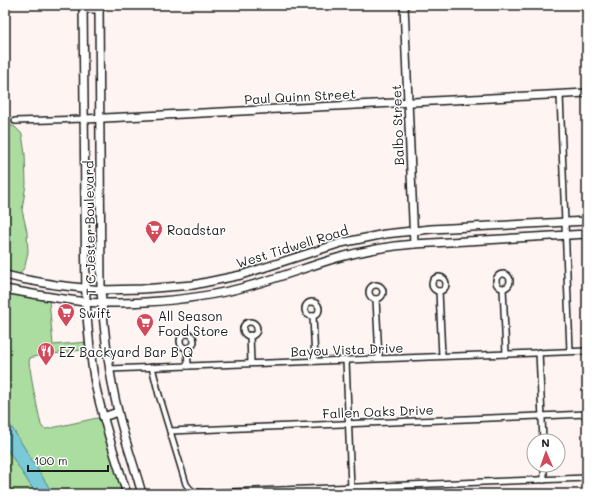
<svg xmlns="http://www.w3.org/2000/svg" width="592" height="499" viewBox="0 0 592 499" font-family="Mali,sans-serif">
<rect width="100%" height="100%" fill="#fef4f2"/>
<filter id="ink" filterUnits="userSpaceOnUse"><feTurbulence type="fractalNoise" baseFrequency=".025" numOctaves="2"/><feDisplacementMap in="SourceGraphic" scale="8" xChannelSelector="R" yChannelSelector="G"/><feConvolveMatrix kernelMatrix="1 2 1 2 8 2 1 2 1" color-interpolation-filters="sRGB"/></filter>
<g filter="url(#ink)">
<g fill="#aadd9f" stroke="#637c5e">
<polygon points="5,125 9,125 15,127 22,134 25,154 26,184 22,210 27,232 28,252 25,266 20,274 5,270"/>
<polygon points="5,292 49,300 53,345 87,342 88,349 33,357 30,358 29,362 33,387 41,425 43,428 47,429 97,418 100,419 125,494 5,494"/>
</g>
<polygon fill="#79c9d6" stroke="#54848c" points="5,416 6,418 53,494 36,494 5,446"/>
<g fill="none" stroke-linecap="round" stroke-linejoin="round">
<defs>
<g id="street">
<polyline points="560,95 570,351"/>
<polyline points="15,121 85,119"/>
<circle cx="503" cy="281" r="7"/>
<circle cx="439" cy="284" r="7"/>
<circle cx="376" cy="292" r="7"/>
<polyline points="503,288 506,354"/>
<polyline points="439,291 442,356"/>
<polyline points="376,299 379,358"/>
<circle cx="312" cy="309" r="7"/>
<polyline points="313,316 315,361"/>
<circle cx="250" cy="329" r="7"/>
<circle cx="187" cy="341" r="7"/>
<polyline points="250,335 251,363"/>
<polyline points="187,348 188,366"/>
<polyline points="539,352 543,441"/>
<polyline points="346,360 351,488"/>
<path d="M152,367L159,395L186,484C193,494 196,492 207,493L587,478"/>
<polyline points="109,369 587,351"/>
<polyline points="170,431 587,414"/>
<polyline points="544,465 544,480"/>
<polyline points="389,486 389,494"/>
</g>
<g id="secondary">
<path d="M83,5L86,302C88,330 90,360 96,388C104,424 116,459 127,494"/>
<path d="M99,5L101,290C104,330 108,372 118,411C124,439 135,467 142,494"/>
<polyline points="404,5 414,244"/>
<polyline points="84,9 100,9"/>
<polyline points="85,119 587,93"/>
<polyline points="5,275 22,279 56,285 101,290 142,289 193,285 241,275 341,243 385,234 431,229 587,221"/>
<path d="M5,289C32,294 59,299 86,302C106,304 126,303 146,302C179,300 212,296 245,287C276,279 306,267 337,258C362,251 388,246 414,244L587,234"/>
<polyline points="103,417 118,412"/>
</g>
</defs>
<use href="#street" stroke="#1c1c1c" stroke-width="8"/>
<use href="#secondary" stroke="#1c1c1c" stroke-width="10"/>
<use href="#street" stroke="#fff" stroke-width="5"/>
<use href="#secondary" stroke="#fff" stroke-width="7"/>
</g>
</g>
<defs>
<symbol id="supermarket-pin" viewBox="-11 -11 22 30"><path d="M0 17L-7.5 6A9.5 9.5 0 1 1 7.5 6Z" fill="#d1495b" stroke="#fff"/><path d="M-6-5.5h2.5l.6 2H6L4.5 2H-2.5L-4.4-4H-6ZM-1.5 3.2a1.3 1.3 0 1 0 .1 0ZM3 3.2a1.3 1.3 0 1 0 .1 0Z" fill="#fff"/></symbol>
<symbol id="restaurant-pin" viewBox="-11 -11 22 30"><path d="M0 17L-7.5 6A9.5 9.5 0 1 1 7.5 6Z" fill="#d1495b" stroke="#fff"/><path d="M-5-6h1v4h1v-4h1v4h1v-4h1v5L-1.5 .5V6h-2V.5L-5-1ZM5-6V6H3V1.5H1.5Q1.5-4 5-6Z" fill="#fff"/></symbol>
</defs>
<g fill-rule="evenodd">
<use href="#supermarket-pin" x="144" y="219" width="20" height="27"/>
<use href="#supermarket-pin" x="56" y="302" width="20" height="27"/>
<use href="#supermarket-pin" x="135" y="312" width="20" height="27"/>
<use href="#restaurant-pin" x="36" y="341" width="20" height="27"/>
</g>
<g text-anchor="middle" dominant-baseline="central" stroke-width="3" stroke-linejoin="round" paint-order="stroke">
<g font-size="13" fill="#1c1c1c" stroke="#fff">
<text transform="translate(300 96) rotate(-3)">Paul Quinn Street</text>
<text transform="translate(397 125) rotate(-92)">Balbo Street</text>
<text transform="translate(89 228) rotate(-91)">T C Jester Boulevard</text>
<text transform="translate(292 246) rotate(-17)">West Tidwell Road</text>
<text transform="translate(347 349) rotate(-2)">Bayou Vista Drive</text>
<text transform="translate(378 411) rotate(-2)">Fallen Oaks Drive</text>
</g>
<g font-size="13" fill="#1c1c1c" stroke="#fff" text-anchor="start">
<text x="167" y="229">Roadstar</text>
<text x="79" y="312">Swift</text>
<text x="158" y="315">All Season<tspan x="158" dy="15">Food Store</tspan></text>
<text x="59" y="351">EZ Backyard Bar B Q</text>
</g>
</g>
<rect width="592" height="499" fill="none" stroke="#fff" stroke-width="20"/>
<rect x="10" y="10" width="572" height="479" fill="none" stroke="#1c1c1c" stroke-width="1.5" filter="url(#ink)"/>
<g transform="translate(546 453) rotate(358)"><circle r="19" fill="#ffffff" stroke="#a4a4a4"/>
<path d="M0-3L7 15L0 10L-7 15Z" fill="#d1495b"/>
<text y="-6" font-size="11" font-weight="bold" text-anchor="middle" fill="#1c1c1c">N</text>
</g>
<path d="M28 465v6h80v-6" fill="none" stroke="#1c1c1c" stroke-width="2"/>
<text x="34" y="465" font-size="12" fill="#1c1c1c" stroke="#ffffff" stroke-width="3" paint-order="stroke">100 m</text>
</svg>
